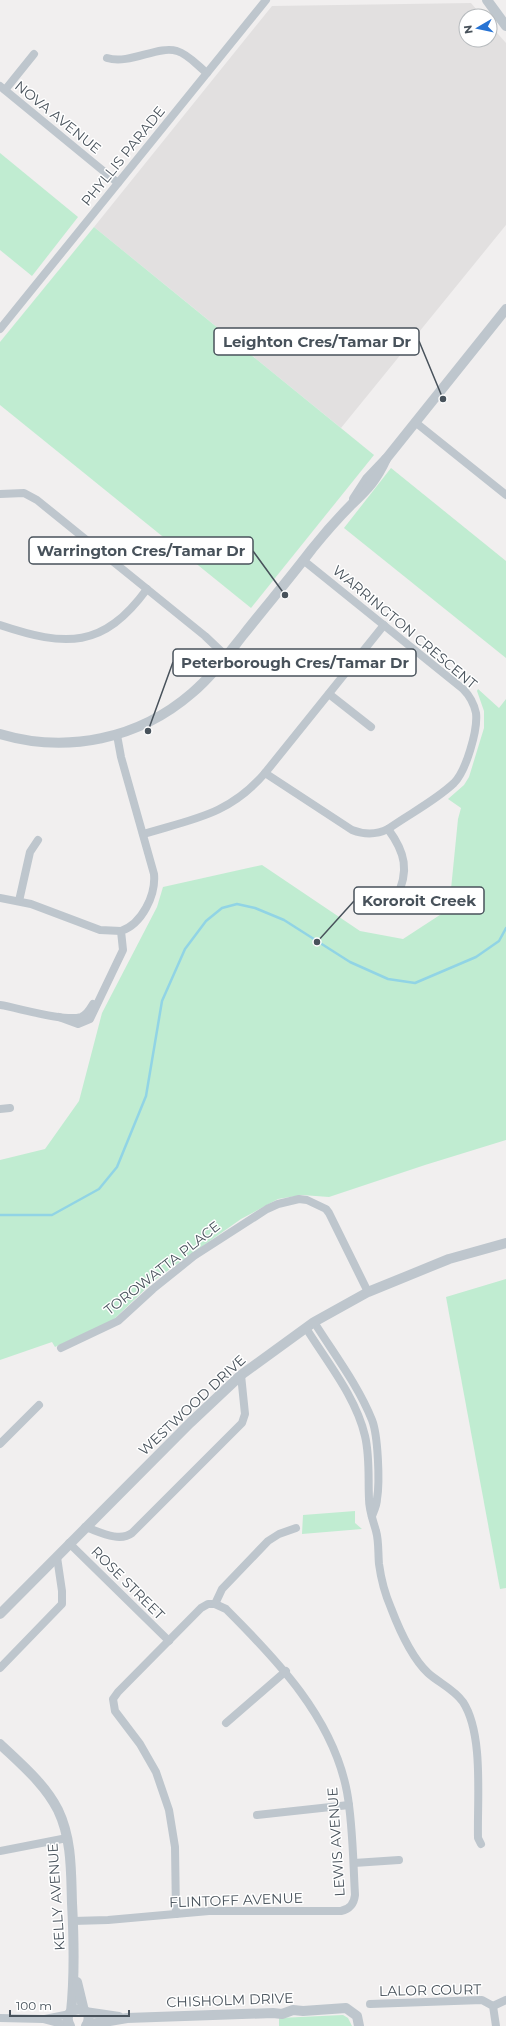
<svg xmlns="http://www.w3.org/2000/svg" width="506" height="2026" viewBox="0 0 506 2026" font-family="Montserrat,sans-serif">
<rect width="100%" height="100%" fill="#f1efef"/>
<polygon fill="#e2e0e0" points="471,3 482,16 466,16 466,40 490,40 490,25 506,43 506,225 341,428 94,227 272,6"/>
<g fill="#c0ecd1">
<polygon points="0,153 78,217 32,276 0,250"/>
<polygon points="94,227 374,455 251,608 0,405 0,342"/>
<polygon points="391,468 506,561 506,658 344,528"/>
<polygon points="478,689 499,708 506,699 506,1140 425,1165 329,1197 302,1195 278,1199 241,1219 156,1279 112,1321 55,1347 52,1342 0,1360 0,1160 45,1149 79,1101 102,1013 157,907 163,887 262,865 360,931 403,939 449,909 458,819 461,808 448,799 464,785 469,777 484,728 484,711 477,691"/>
<polygon points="506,1279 506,1588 500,1589 446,1297"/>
<polygon points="355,1511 355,1523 362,1529 302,1534 303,1515"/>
<polygon points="343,2015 348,2018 352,2026 279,2026 279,2018"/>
</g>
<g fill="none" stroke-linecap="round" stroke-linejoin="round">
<polyline stroke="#91d4e5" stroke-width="2.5" points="0,1215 52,1215 99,1189 117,1167 146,1096 162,1001 185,949 206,921 222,908 237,904 255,908 284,920 350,962 388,979 415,983 476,957 499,941 506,928"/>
<g stroke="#bec6cd" stroke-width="8">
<path d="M107,58C130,65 158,45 177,51C188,54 198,66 207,73"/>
<polyline points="0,86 118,183"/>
<polyline points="5,90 34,54"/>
<polyline points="0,329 266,0"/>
<polyline points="415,422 506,495"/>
<polyline points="0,494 24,493 37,500 205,636 226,656"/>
<path d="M0,625C66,647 103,649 147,589"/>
<polyline points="329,694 371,727"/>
<path d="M265,773L352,830C365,835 376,835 388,829C409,814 435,801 454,783C466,771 478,730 476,713C474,704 470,696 463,689L303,560"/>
<path d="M388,829C405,852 410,871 396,898"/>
<path d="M143,834C193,819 229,815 265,773L384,625"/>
<polyline points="0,898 31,904 100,930 121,931"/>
<polyline points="19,901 30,852 38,840"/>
<path d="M0,1005C19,1008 64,1022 81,1017C87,1015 90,1009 93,1004"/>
<path d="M59,1017L78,1024L90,1019L123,950L121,931C142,924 156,895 154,874L121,757L117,735"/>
<polyline points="0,1109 10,1108"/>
<path d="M314,1322C334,1354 358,1385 372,1420C378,1435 380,1482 377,1499C377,1505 374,1511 372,1516"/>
<path d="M306,1328C327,1362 356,1397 365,1436C370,1457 368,1478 369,1499C369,1511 373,1520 376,1531C379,1541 378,1554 379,1564C381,1579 385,1594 391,1608C399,1629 411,1657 428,1673C439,1683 454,1689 463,1702C484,1734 477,1801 478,1838L481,1844"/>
<polyline points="61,1348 118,1321 153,1289 194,1256 267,1209 278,1204 299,1199 307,1200 326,1209 329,1213 368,1292"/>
<polyline points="0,1444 39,1405"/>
<path d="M85,1527C98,1531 119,1543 132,1533L242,1423L245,1414L241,1375"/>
<polyline points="69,1543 169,1641"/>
<polyline points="0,1668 62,1604 62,1591 57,1557"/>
<polyline points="226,1723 286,1671"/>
<polyline points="257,1815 349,1805"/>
<polyline points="0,1851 67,1838"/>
<polyline points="354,1863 399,1860"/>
<polyline points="176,1914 175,1847 169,1810 156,1772 140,1744 115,1711 113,1699 118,1692 201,1608 208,1604 215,1604 222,1589 268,1541 279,1534 296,1528"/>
<path d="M73,1921L108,1920L209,1911H341C350,1909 354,1904 355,1895C353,1861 353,1825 347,1792C333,1718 277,1660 226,1609L215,1604"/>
<polyline points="370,2004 482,2000 493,2006 496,2026"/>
<polyline points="493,2006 506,2000"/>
<polyline points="0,2018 43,2019 70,2026"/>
<polyline points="45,2019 70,2014"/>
</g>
<g stroke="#bec6cd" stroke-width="10">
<polyline points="487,0 506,26"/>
<polyline points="354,499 367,479 386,459 506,309"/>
<path d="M0,734C67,754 139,739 192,693C212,676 228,654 244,634C266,606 290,578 312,549C324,534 338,518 352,504C368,489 377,479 386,459"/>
<polyline points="0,1614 190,1423 241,1375 314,1322 368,1292 449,1259 506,1243"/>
<path d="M0,1744C21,1764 45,1784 58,1810C72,1839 71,1872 72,1903C74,1940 75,1975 71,2012"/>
<polyline points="77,1982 84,2011"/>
<polyline points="85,2012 119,2017"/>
<polyline points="87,2025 127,2018 273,2013 282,2014 293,2010 303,2011 346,2008 357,2016 359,2026"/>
<path d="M70,2026C58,2004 99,2004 86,2026"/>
</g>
</g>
<g text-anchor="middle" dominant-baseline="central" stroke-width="3" stroke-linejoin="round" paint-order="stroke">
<g font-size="14" fill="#48525b" stroke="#fff">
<text transform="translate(58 117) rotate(39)">NOVA AVENUE</text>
<text transform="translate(123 156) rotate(-51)">PHYLLIS PARADE</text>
<text transform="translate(405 627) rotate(40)">WARRINGTON CRESCENT</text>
<text transform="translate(162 1268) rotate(-38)">TOROWATTA PLACE</text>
<text transform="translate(192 1405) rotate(-43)">WESTWOOD DRIVE</text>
<text transform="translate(128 1583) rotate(45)">ROSE STREET</text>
<text transform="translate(336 1842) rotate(-94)">LEWIS AVENUE</text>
<text transform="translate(56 1897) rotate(-94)">KELLY AVENUE</text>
<text transform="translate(236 1900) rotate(-2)">FLINTOFF AVENUE</text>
<text transform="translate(430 1990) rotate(-1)">LALOR COURT</text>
<text transform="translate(230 2000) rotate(-2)">CHISHOLM DRIVE</text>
</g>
</g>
<path fill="none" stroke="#48525b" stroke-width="1.5" d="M443 399L419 341M285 595L253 551M148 731L173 662M317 942L354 901"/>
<g fill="#48525b" stroke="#fff" stroke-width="1.5">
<circle cx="443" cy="399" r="4"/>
<circle cx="285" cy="595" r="4"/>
<circle cx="148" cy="731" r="4"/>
<circle cx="317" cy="942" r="4"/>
</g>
<g fill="#fff" stroke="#48525b" stroke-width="1.5">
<rect x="214" y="328" width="205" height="27" rx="4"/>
<rect x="29" y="537" width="224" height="27" rx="4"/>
<rect x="173" y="649" width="243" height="27" rx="4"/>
<rect x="354" y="887" width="130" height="27" rx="4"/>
</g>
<g font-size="15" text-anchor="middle" font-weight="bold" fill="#48525b">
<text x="317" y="347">Leighton Cres/Tamar Dr</text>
<text x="141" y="556">Warrington Cres/Tamar Dr</text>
<text x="295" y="668">Peterborough Cres/Tamar Dr</text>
<text x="419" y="906">Kororoit Creek</text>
</g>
<g transform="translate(478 28) rotate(261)"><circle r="19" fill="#ffffff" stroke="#b6babd"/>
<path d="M0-3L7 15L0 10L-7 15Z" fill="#2673d4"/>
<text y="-6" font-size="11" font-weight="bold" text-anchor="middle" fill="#48525b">N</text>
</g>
<path d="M10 2010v6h119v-6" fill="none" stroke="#48525b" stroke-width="2"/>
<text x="16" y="2010" font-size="12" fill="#48525b" stroke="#ffffff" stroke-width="3" paint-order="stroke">100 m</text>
</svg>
